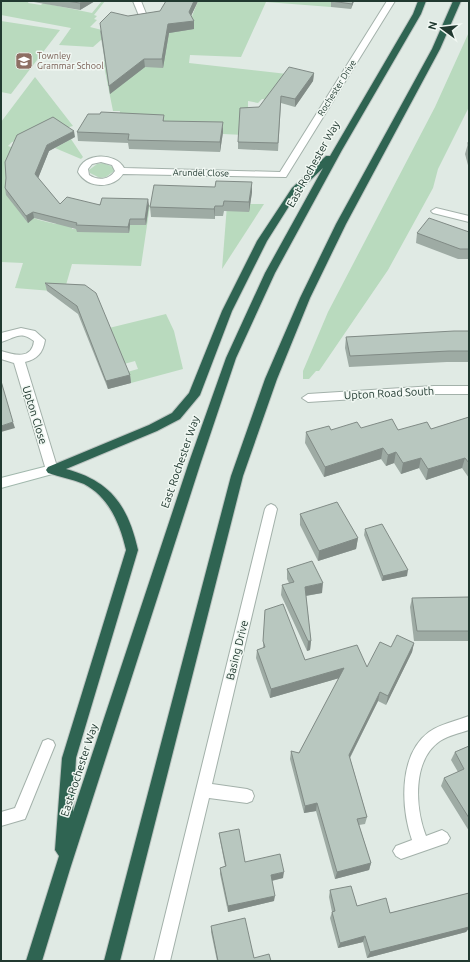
<svg xmlns="http://www.w3.org/2000/svg" width="470" height="962" viewBox="0 0 470 962" font-family="Ubuntu,sans-serif">
<rect width="100%" height="100%" fill="#e0eae4"/>
<g fill="#b9dabe">
<polygon points="1,1 29,1 28,3 41,5 43,3 92,13 102,1 105,1 94,15 97,16 94,19 97,20 90,27 102,30 100,32 108,34 106,41 101,40 93,47 59,45 71,28 1,15"/>
<polygon points="198,1 333,1 331,7 266,2 241,57 190,55 189,63 296,75 272,101 262,99 258,103 248,101 248,125 244,135 223,134 223,132 119,119 120,111 113,111 103,61 178,14 192,16"/>
<polygon points="1,21 60,30 11,94 1,92"/>
<polygon points="469,32 469,107 438,169 433,188 388,270 319,371 316,371 309,379 303,379 303,371 328,312 435,107"/>
<path d="M35,77L73,126L12,142L8,146L25,152L15,206C23,217 43,221 56,224L67,211L76,213L72,229H78L98,214L100,203L146,221L149,205H150L141,266L72,264L64,292L15,288L23,263L1,262V122Z"/>
<polygon points="71,139 83,157 81,159 55,148"/>
<polygon points="103,163 113,167 114,171 106,177 100,178 90,173 89,170 97,164"/>
<polygon points="250,204 264,204 222,269 227,205"/>
<polygon points="166,314 174,331 183,369 131,383 127,372 138,369 135,361 124,364 109,328"/>
</g>
<g fill="none" stroke-linecap="round" stroke-linejoin="round">
<defs>
<polygon id="lane" points="48,739 53,741 55,745 25,819 1,826 1,812 15,808 43,741"/>
<g id="street">
<polygon points="133,1 141,1 147,16 146,18 140,18"/>
<path d="M387,1H395L286,177L123,174C112,190 87,188 78,172C82,152 116,152 124,168L280,172ZM101,162L112,165L115,171C109,180 98,181 89,175L88,169L92,164Z"/>
<polygon points="436,208 469,216 469,222 433,213 431,211"/>
<path d="M21,328L35,331L45,340C43,353 37,359 25,362L58,470L56,473H48L46,470L14,363L1,359V351C14,355 32,360 34,341C20,330 15,338 1,342V333Z"/>
<polygon points="434,386 469,386 469,394 434,394 308,402 302,398 308,394"/>
<polygon points="271,504 275,506 277,509 212,784 247,789 252,791 254,796 252,801 247,803 209,798 170,961 154,961 265,509 267,506"/>
<path d="M469,716V730C460,733 449,735 440,741C412,760 415,808 426,836L442,830L447,833L450,838L447,843L401,859L396,856L393,851L396,846L412,840C401,808 398,755 429,732C440,724 456,721 469,716Z"/>
</g>
<polygon id="secondary" points="52,465 56,467 58,470 56,473 1,488 1,478"/>
<g id="highway">
<path d="M418,1H426L421,14L342,150L275,273L236,358L201,462L70,869L42,961H26L59,856L55,850L62,758L126,550C120,524 109,497 84,484C72,479 60,477 48,473L46,470L48,467L149,425L172,413L189,393L222,311L257,241L292,188L326,156H330L413,14ZM323,168L265,273L226,358L189,462L73,812L76,758L138,550C128,506 111,481 66,469L157,431L180,419L200,395L232,311L267,241L298,192Z"/>
<polygon points="453,1 461,1 440,49 346,224 310,298 277,379 243,476 120,961 104,961 231,476 265,379 300,298 336,224 432,49"/>
</g>
</defs>
<use href="#lane" stroke="#a3b1aa" stroke-width="2"/>
<use href="#street" stroke="#a3b1aa" stroke-width="2"/>
<use href="#secondary" stroke="#a1b8ad" stroke-width="2"/>
<use href="#highway" stroke="#bcc4c1" stroke-width="2"/>
<use href="#lane" fill="#fff" fill-rule="evenodd"/>
<use href="#street" fill="#fff" fill-rule="evenodd"/>
<use href="#secondary" fill="#fff" fill-rule="evenodd"/>
<use href="#highway" fill="#2f6452" fill-rule="evenodd"/>
</g>
<g fill="#9eaba4">
<polygon points="28,1 95,1 80,10"/>
<polygon points="198,1 191,16 194,21 194,29 169,33 163,68 145,67 110,94 100,31 128,16 160,11"/>
<polygon points="331,1 354,1 351,9 331,7"/>
<polygon points="314,73 313,81 295,107 281,103 278,151 238,149 238,142 259,107"/>
<polygon points="100,114 164,115 164,121 223,132 220,152 129,149 128,143 78,141 77,132"/>
<polygon points="75,137 49,151 38,178 60,204 149,205 146,225 130,225 129,233 77,232 76,229 34,218 28,223 6,195 5,188 6,178 5,162"/>
<polygon points="469,140 469,169 465,154"/>
<polygon points="252,192 249,212 224,211 223,216 215,216 215,219 151,217 150,207"/>
<polygon points="469,232 469,259 458,259 416,243 417,233"/>
<polygon points="45,283 85,285 130,375 131,383 108,389 78,314 47,291"/>
<polygon points="469,331 469,362 447,362 349,367 345,348 346,337"/>
<polygon points="469,417 469,478 462,468 426,480 419,468 401,474 394,463 386,466 381,459 324,477 305,443 306,432 331,430 361,428 398,430 431,429"/>
<polygon points="300,514 358,538 356,549 318,561 300,525"/>
<polygon points="365,529 407,576 382,581 364,535"/>
<polygon points="287,569 322,593 306,596 311,641 310,650 307,651 281,595 282,585 289,583 287,579"/>
<polygon points="469,597 469,641 414,641 410,607 412,598"/>
<polygon points="265,610 305,660 367,667 391,647 414,643 412,652 386,705 378,701 350,758 367,817 365,824 359,825 371,863 369,870 335,879 316,811 304,813 290,759 291,751 299,753 339,678 270,698 256,658 257,650 263,648"/>
<polygon points="469,746 469,831 441,786 444,778 458,772 451,760 455,752"/>
<polygon points="219,833 245,862 283,878 272,881 274,901 228,912 220,874 220,868 225,866 220,840"/>
<polygon points="330,890 357,906 390,913 469,893 469,928 466,932 367,958 363,942 338,948 330,918 332,912 329,897"/>
<polygon points="211,926 254,958 271,961 217,961 211,932"/>
</g>
<g fill="#818b86">
<polygon points="83,1 95,1 80,10 80,3"/>
<polygon points="194,1 198,1 189,20 189,12"/>
<polygon points="353,1 354,1 351,9 352,4"/>
<polygon points="194,21 194,29 169,33 163,68 162,59 168,24"/>
<polygon points="144,59 145,67 110,94 109,86"/>
<polygon points="314,73 313,81 295,107 295,99"/>
<polygon points="223,122 223,132 220,152 220,142"/>
<polygon points="74,131 75,137 49,151 37,181 35,174 47,145"/>
<polygon points="252,182 252,192 249,212 249,202"/>
<polygon points="148,199 149,205 146,225 145,219"/>
<polygon points="215,206 215,219 214,209"/>
<polygon points="33,212 34,218 28,223 26,216"/>
<polygon points="130,219 130,225 129,233 128,227"/>
<polygon points="130,375 131,383 108,389 106,381"/>
<polygon points="13,422 15,428 1,432 1,426"/>
<polygon points="383,448 381,459 324,477 325,467"/>
<polygon points="396,452 394,463 386,466 388,455"/>
<polygon points="421,458 419,468 401,474 403,463"/>
<polygon points="465,458 462,468 426,480 428,469"/>
<polygon points="358,538 356,549 318,561 319,551"/>
<polygon points="408,570 407,576 382,581 383,576"/>
<polygon points="323,583 322,593 304,596 305,587"/>
<polygon points="308,641 311,641 310,650 307,651"/>
<polygon points="414,643 412,652 386,705 388,696"/>
<polygon points="344,668 343,677 270,698 271,689"/>
<polygon points="380,692 378,701 347,763 349,755"/>
<polygon points="317,803 316,811 304,813 305,806"/>
<polygon points="371,863 369,870 335,879 337,872"/>
<polygon points="284,872 283,878 270,881 271,875"/>
<polygon points="275,896 274,901 228,912 228,906"/>
<polygon points="469,923 469,928 466,932 367,958 370,952"/>
<polygon points="365,936 363,942 338,948 340,943"/>
</g>
<g fill="#b8c7bf" stroke="#818b86">
<polygon points="66,1 83,1 80,3"/>
<polygon points="166,1 194,1 189,12 194,21 168,24 162,59 144,59 109,86 100,23 111,12 128,16 160,11"/>
<polygon points="331,1 353,1 352,4"/>
<polygon points="289,67 314,73 295,99 281,96 278,143 238,142 240,108 259,107"/>
<polygon points="101,112 164,115 163,121 223,122 220,142 128,140 129,134 77,132 88,114 100,114"/>
<polygon points="53,117 74,131 47,145 35,174 60,204 67,197 100,205 102,198 148,199 145,219 130,219 128,227 76,225 77,223 33,212 26,216 5,188 6,178 5,162 17,135"/>
<polygon points="469,140 469,148 468,143"/>
<polygon points="216,181 252,182 249,202 224,201 223,206 215,206 214,209 150,207 154,185 215,187"/>
<polygon points="429,218 469,232 469,249 460,249 417,233"/>
<polygon points="45,283 85,285 96,293 130,375 106,381 77,306"/>
<polygon points="454,331 469,331 469,351 449,351 350,356 346,337"/>
<polygon points="1,381 13,422 1,426"/>
<polygon points="469,417 469,463 465,458 428,469 421,458 403,463 396,452 388,455 383,448 325,467 306,432 329,426 331,430 357,422 361,428 392,419 398,430 427,422 431,429"/>
<polygon points="337,502 358,538 319,551 300,514"/>
<polygon points="382,524 408,570 383,576 365,529"/>
<polygon points="312,561 323,583 305,587 311,641 308,641 282,585 294,582 287,569"/>
<polygon points="469,597 469,631 417,631 412,598"/>
<polygon points="283,604 305,660 357,645 367,667 380,642 391,647 397,635 414,643 388,696 380,692 349,755 367,817 357,819 371,863 337,872 317,803 305,806 291,751 299,753 344,668 271,689 257,650 265,647 263,641 265,610"/>
<polygon points="469,746 469,818 444,778 464,769 455,752"/>
<polygon points="239,829 245,862 280,854 284,872 271,875 275,896 228,906 220,868 226,866 219,833"/>
<polygon points="351,886 357,906 386,898 390,913 469,893 469,927 370,952 365,936 340,943 332,912 335,911 330,890"/>
<polygon points="245,918 254,958 269,954 271,961 218,961 211,926"/>
</g>
<defs>
<symbol id="school-square" viewBox="-11 -11 22 22"><rect x="-9" y="-9" width="18" height="18" rx="4" fill="#8d6e63" stroke="#f0f7f2"/><path d="M0-5L7-2L0 1L-7-2ZM-4 1L0 2.5L4 1V4Q0 6-4 4Z" fill="#fff"/></symbol>
</defs>
<g fill-rule="evenodd">
<use href="#school-square" x="14" y="51" width="20" height="20"/>
</g>
<g text-anchor="middle" dominant-baseline="central" stroke-width="3" stroke-linejoin="round" paint-order="stroke">
<g font-size="9" fill="#785e54" stroke="#f0f7f2" text-anchor="start">
<text x="37" y="56">Townley<tspan x="37" dy="10">Grammar School</tspan></text>
</g>
<g font-size="9" fill="#213930" stroke="#f0f7f2">
<text transform="translate(337 88) rotate(-58)">Rochester Drive</text>
<text transform="translate(201 173) rotate(1)">Arundel Close</text>
</g>
<g font-size="11" fill="#213930" stroke="#f0f7f2">
<text transform="translate(313 164) rotate(-61)">East Rochester Way</text>
<text transform="translate(389 393) rotate(-3)">Upton Road South</text>
<text transform="translate(35 415) rotate(73)">Upton Close</text>
<text transform="translate(180 462) rotate(-71)">East Rochester Way</text>
<text transform="translate(237 650) rotate(-76)">Basing Drive</text>
<text transform="translate(79 770) rotate(-72)">East Rochester Way</text>
</g>
</g>
<rect width="470" height="962" fill="none" stroke="#213930" stroke-width="4"/>
<g transform="translate(442 28) rotate(285)" stroke="#f0f7f2" stroke-width="3" paint-order="stroke">
<path d="M0-3L7 15L0 10L-7 15Z" fill="#213930"/>
<text y="-6" font-size="11" font-weight="bold" text-anchor="middle" fill="#213930">N</text>
</g>
</svg>
